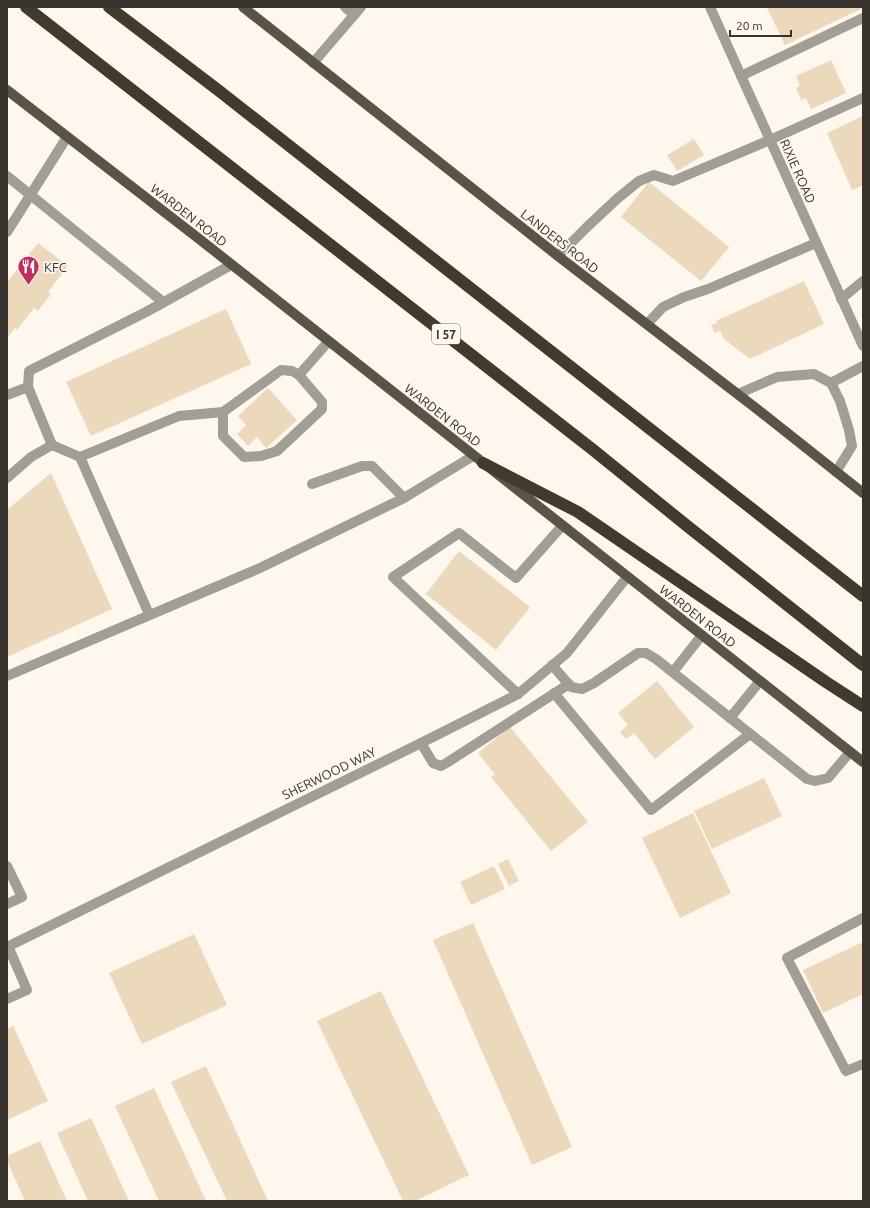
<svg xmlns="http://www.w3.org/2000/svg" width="870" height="1208" viewBox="0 0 870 1208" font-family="Ubuntu,sans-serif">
<rect width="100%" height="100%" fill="#fef7ee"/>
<g fill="#ecd8bb">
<polygon points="769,7 863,7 863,8 785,45 767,8"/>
<polygon points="831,60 846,93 811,109 806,98 801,100 796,88 800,86 796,76"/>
<polygon points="863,116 863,185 852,190 827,133"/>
<polygon points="694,139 704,155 677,171 667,155"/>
<polygon points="649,182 729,247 701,281 621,217"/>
<polygon points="38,243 68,266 48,292 51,294 38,311 34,308 17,330 15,328 8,337 7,336 7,282"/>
<polygon points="804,281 824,324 750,359 724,339 720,331 715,333 711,325 717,323 716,321"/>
<polygon points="226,309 251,364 91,436 66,382"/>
<polygon points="268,388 297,420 266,448 257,437 248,446 237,434 246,425 238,416"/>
<polygon points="51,473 112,609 7,657 7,510"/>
<polygon points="459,551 530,607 496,650 426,594"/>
<polygon points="657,681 694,727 655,759 634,733 626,739 620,732 628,725 618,713"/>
<polygon points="510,727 588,822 551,851 491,777 495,774 478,753"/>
<polygon points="764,778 782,816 712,849 694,811"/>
<polygon points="693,813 731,893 680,918 642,838"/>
<polygon points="508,859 519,881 509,886 498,864"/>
<polygon points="494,866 505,889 471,905 460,882"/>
<polygon points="473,923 572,1147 532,1165 433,940"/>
<polygon points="194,934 227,1005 142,1044 109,973"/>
<polygon points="863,942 863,994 823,1013 803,970"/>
<polygon points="381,991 469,1175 415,1201 403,1201 317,1021"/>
<polygon points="13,1026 48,1101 7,1120 7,1029"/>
<polygon points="206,1066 268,1201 227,1201 171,1082"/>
<polygon points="154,1088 206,1201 159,1201 115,1106"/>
<polygon points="91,1118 129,1201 88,1201 57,1133"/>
<polygon points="40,1141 67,1201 25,1201 7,1161 7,1156"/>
</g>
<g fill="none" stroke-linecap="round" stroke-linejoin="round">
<g stroke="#a19e96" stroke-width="10">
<polyline points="345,7 354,15"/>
<polyline points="710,7 863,346"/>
<polyline points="313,63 361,7"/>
<polyline points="741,76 863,18"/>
<polyline points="7,176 163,302"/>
<polyline points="7,232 67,137"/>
<polyline points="558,256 588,226 618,198 639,181 654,175 673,181 770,140 863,98"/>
<polyline points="231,265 146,312 29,371 28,387 52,445 80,457 179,416 223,412 281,370 292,371 299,375 328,342"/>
<polyline points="841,299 863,281"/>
<polyline points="647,324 663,307 684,297 708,289 816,243"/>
<polyline points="831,383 863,366"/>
<polyline points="738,394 777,377 814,374 831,383 840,401 849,430 852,446 836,472"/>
<polyline points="7,395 28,387"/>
<polyline points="223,412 223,436 244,457 261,456 277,451 322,409 322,402 299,375"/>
<polyline points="80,457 149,614"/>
<polyline points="7,478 31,457 52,445"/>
<polyline points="312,484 362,466 372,466 404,498"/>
<polyline points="552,665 571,687 582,689 594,683 638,653 646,653 656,659 807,779 815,781 828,778 850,752"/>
<polyline points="673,672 702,635"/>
<polyline points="7,676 260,568 404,498 473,456"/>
<polyline points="554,693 651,810 750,734"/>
<polyline points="518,694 393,577 459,533 516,578 562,526"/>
<polyline points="730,718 760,681"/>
<polyline points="421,743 433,763 441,766 448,762 569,684"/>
<polyline points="7,866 22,897 7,904"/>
<polyline points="863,918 787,958 846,1071 863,1064"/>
<polyline points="7,947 421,743 518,694 567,653 627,577"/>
<polyline points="7,999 27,990 8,946"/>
</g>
<g stroke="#5a5448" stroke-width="10">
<polyline points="243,7 558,256 757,409 863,493"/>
<polyline points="7,90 198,238 863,762"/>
</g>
<g stroke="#413b2d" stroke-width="12">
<polyline points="26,7 592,449 691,529 863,665"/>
<polyline points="109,7 218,90 863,596"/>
<polyline points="483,463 578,512 826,682 863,706"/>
</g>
</g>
<defs>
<symbol id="restaurant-pin" viewBox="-11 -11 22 30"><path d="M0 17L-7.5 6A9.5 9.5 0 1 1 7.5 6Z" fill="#bd2f5e" stroke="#fef7ee"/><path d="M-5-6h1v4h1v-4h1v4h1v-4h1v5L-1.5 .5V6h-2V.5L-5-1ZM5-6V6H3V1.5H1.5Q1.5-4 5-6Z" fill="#fff"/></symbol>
</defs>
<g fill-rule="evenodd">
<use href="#restaurant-pin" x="16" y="254" width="25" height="34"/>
</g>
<g text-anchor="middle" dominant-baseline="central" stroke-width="3.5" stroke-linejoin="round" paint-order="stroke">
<rect fill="#fef7ee" stroke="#736e67" stroke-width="1" x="432" y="324" width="28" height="20" rx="3"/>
<g font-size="12" font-weight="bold" fill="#38332d">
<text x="446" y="334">I 57</text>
</g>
<g font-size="13" fill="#38332d" stroke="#fef7ee">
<text transform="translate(798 171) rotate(66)">RIXIE ROAD</text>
<text transform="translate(189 215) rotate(38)">WARDEN ROAD</text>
<text transform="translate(560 241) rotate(38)">LANDERS ROAD</text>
<text transform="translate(443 415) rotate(38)">WARDEN ROAD</text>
<text transform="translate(698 616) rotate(38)">WARDEN ROAD</text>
<text transform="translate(329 773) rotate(-26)">SHERWOOD WAY</text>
</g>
<g font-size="13" fill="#38332d" stroke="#fef7ee" text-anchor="start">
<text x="44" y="267">KFC</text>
</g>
</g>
<rect width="870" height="1208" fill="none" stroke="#38332d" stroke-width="16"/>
<path d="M730 30v6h61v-6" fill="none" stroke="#38332d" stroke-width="2"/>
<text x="736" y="30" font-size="12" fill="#38332d" stroke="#fef7ee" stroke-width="3" paint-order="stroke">20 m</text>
</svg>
